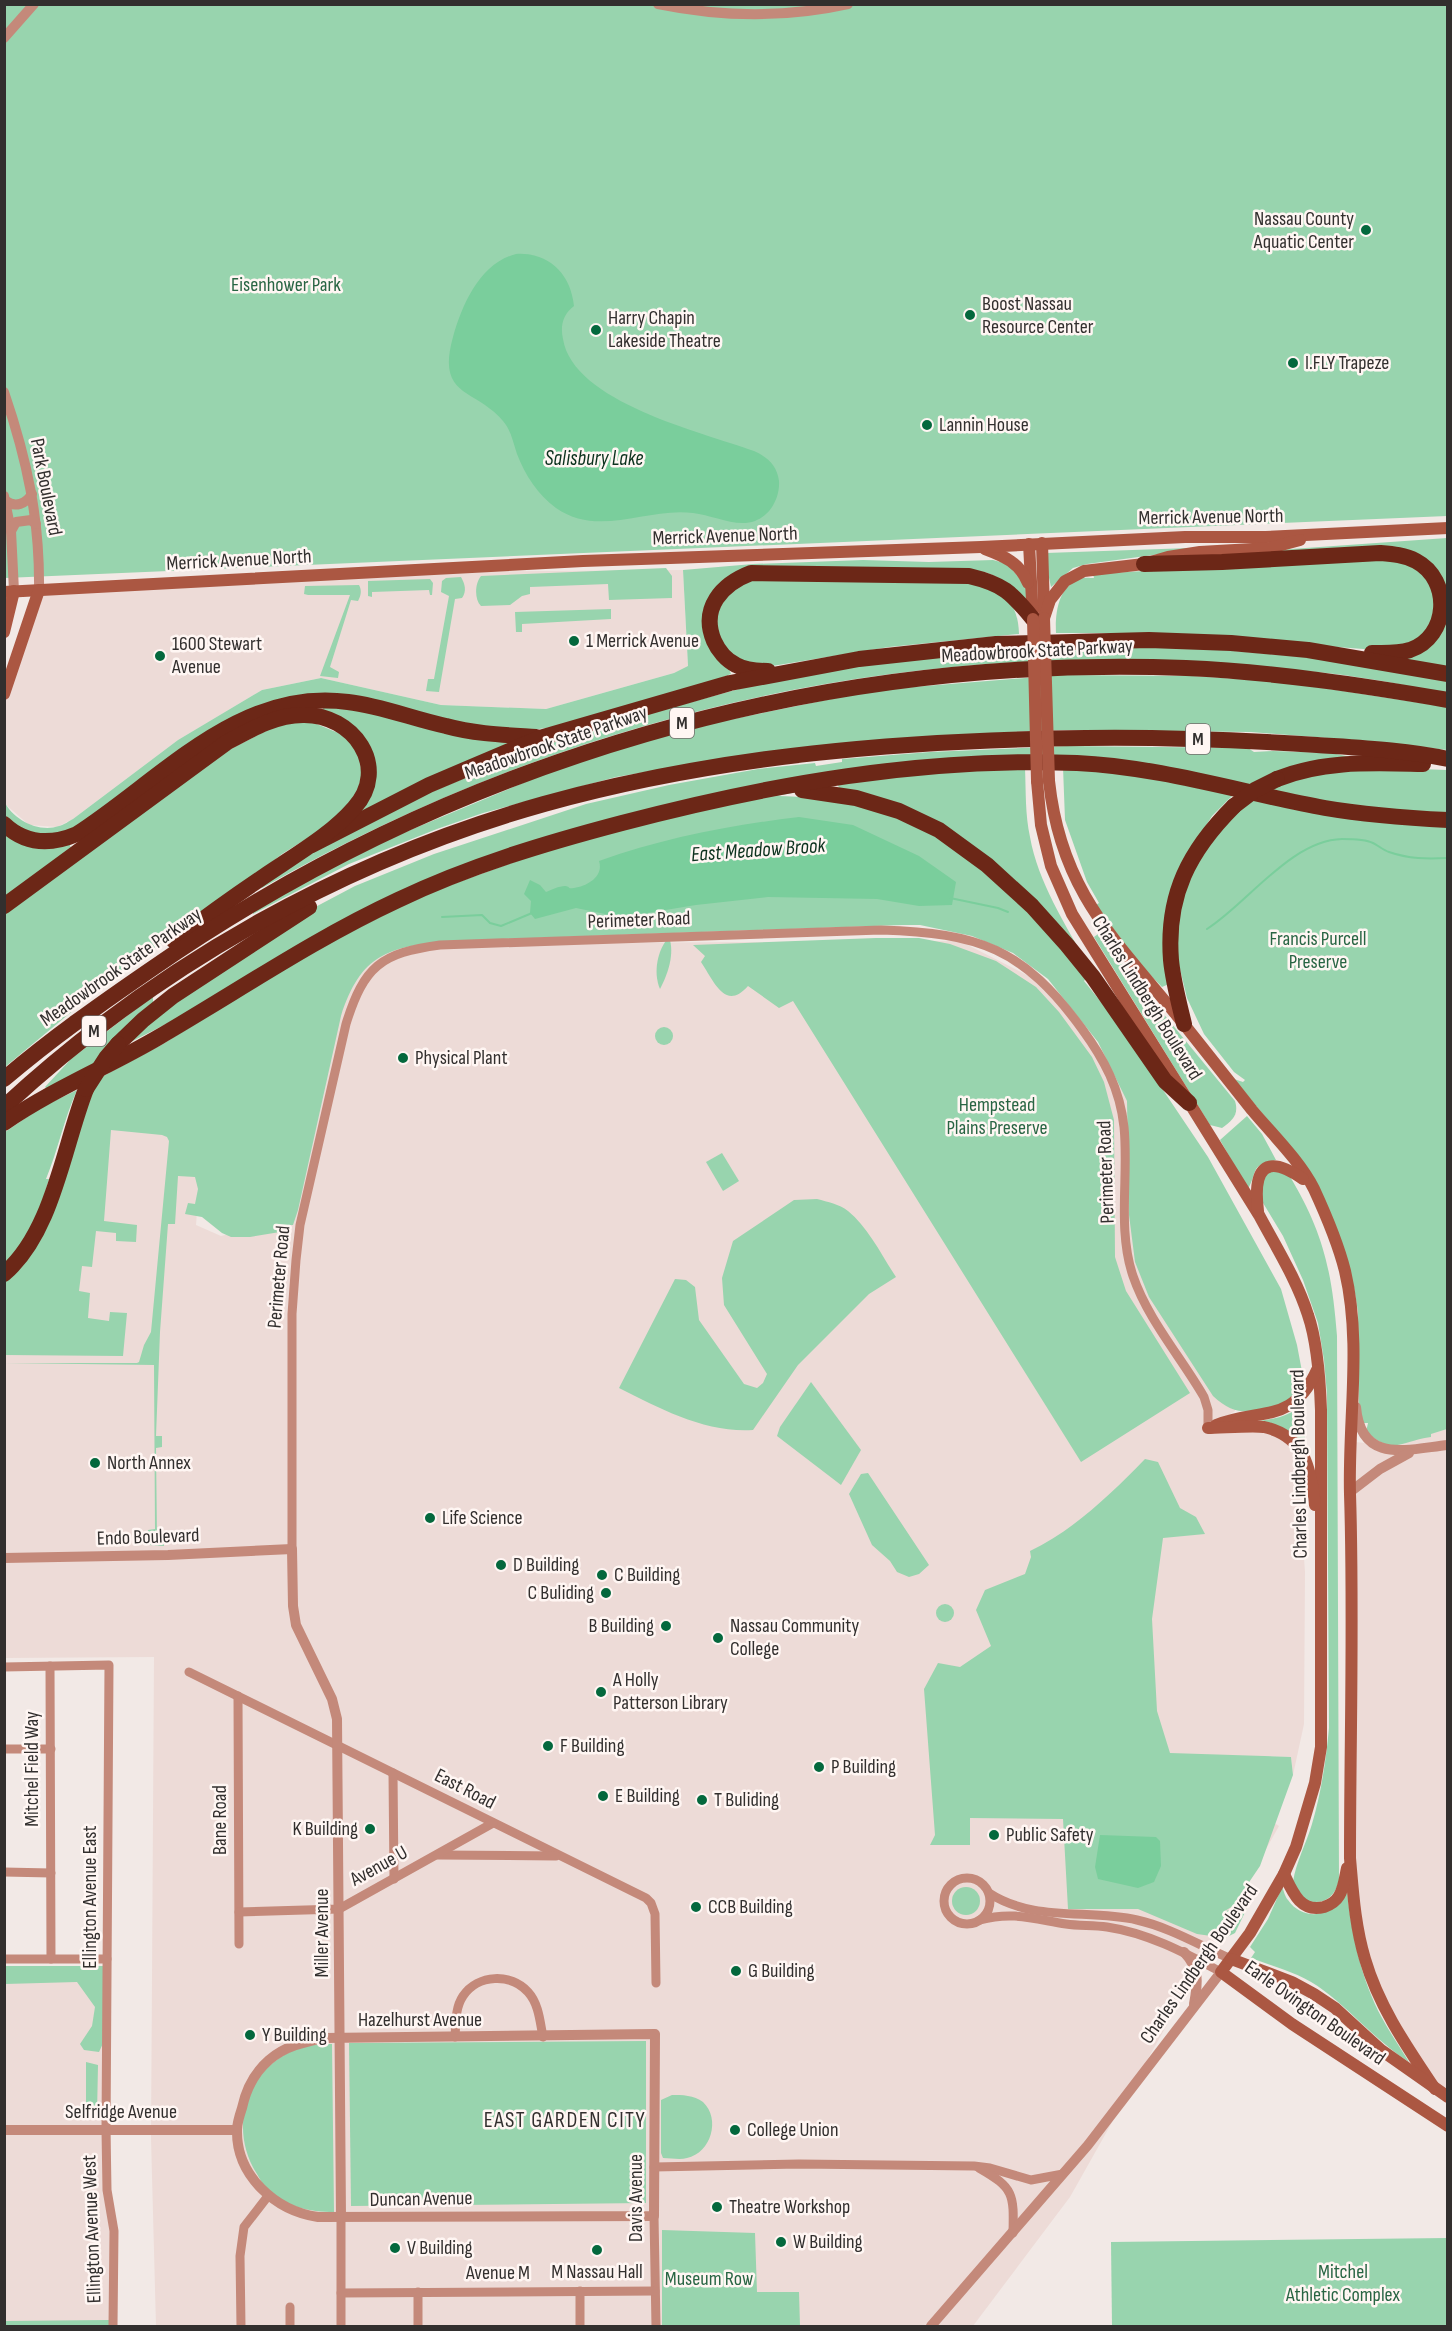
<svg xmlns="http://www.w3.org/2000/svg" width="1452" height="2331" viewBox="0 0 1452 2331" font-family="'Sofia Sans Condensed',sans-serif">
<rect width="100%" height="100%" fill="#f2e9e6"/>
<g fill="#eddbd7">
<polygon points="683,570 688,667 674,673 546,709 441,705 321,678 262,690 178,740 73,819 57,827 29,825 5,804 5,687 36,588 420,572"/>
<polygon points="960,941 1060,992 1137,1098 1234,1274 1235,1411 1208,1428 1206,1434 1260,1431 1276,1435 1293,1445 1297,1457 1305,1572 1304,1724 1293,1775 1291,1757 1171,1754 1279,1826 1070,2197 973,2326 156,2326 151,2138 154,1657 5,1658 5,1303 100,1093 203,1135 196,1225 221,1236 292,1218 356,944"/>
<polygon points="1447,1429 1447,2095 1436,2087 1395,2027 1365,1955 1351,1857 1354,1442 1391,1445"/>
<polygon points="5,1966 109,1966 111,2138 109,2326 5,2326"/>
</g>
<g fill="#98d4ae">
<polygon points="4,5 1447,5 1447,516 5,578"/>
<polygon points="1447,538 1447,670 1399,661 1445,621 1422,558 1220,554"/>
<polygon points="1190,548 1190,550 1087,564 1073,568 1051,587 1045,559 1046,553"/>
<path d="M1384,557L1404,561L1422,572L1434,590L1436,611L1428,631L1414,644L1376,650L1157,633H1056C1055,614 1058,586 1080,579C1083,577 1090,578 1094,578L1093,574Z"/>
<path d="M863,560L929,562L993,560L1008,564L1026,587L1028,599L1024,600C1012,586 1002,578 985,572L753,566L705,609L731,674L695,688L573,724L539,729L503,730L315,695L61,836L23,832L5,817L4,801C13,820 39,833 59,826C64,825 69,821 73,819L178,740L262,690L321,678L441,705L546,709L674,673L688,666L683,570L753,564Z"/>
<path d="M666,568L672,576V598L609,600L608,584L530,587V594L522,596L510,605L481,606C474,599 475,583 481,576Z"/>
<path d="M755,576L966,580C998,591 1018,596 1019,634L889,647L766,667L737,661L717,636V606L726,591Z"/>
<path d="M461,577C465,584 467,591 462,598L455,599L439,692L426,691L428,679H434L449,596L441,592L442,581L446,578Z"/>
<polygon points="430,579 433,583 432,595 430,595 429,590 372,592 372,597 368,596 368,581"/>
<path d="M359,585C362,590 361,596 358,601L351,600L330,667L339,672L338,678L320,676L350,595H308L304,594L305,586Z"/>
<polygon points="611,609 611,619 522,624 522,632 516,632 515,612"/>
<path d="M1058,647L1200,648L1316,658L1447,680V694C1417,688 1387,681 1356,677C1328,672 1299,671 1270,668C915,633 571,713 262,888L260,885L314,850L395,807L564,737L761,683L866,665L989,652Z"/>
<polygon points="1062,675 1192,676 1284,682 1447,707 1447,750 1379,742 1251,732 1063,730 1008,732 757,753 616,777 483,813 437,829 349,864 253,914 253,910 372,846 578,760 693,727 876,690"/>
<polygon points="323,704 514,741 356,816 368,749 323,711"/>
<polygon points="307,720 348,737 359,754 362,775 356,797 335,821 282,854 223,901 122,970 5,1067 5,912 206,762 283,722"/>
<polygon points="1067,746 1248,748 1254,752 1273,751 1331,753 1351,757 1249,786 961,759 504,851 121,1047 139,1029 304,913 355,886 434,854 586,804 669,785 758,769 815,763 816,766 842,762 842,759 930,752"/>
<path d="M1063,767L1124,772L1234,794L1212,816L1180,867L1169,984L1162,987C1137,962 1117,934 1096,905L1099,903L1087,882L1065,820Z"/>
<path d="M1025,768C1026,792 1025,814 1030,837C1038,882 1065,924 1087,963L977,851L839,788L838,785L908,774Z"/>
<polygon points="1393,768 1447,770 1447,814 1349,806 1267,789 1309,773"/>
<path d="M777,796C803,797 829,797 854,803C955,826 1022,904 1087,977L1084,981L1118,1023L1208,1157L1281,1289L1297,1345L1304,1382L1293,1402C1260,1409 1240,1422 1213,1396L1149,1297L1135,1262L1129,1215L1127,1101L1098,1042L1048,979L1013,953L972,936L920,925H902L448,941C388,947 361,954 341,1016L298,1210L293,1225H284L280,1232L250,1237H231L222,1233L202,1217L185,1214L188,1203L195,1204L198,1189L195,1177L178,1176L175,1224H168L160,1332L156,1436H162V1447L156,1448L157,1536L164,1540V1546L149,1545L148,1530L155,1529L154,1365L5,1363H137L139,1362L144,1345L151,1332L169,1141L167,1137L162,1135L111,1130L104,1221L137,1225L136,1242L116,1241V1233L96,1231L92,1267L82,1266L79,1291L90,1293L88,1318L109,1321L110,1312L127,1313L123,1356L5,1355V1281L96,1080L163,1044L306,955L399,907L445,887L556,847L739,800Z"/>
<path d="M1251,799L1447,826V1429L1431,1434V1437C1400,1441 1395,1456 1366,1432L1368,1423H1363L1359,1416L1358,1312L1354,1287L1286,1142L1234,1079L1243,1082L1245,1080L1234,1072L1204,1034L1187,998L1173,940L1177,911L1203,846Z"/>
<polygon points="4,832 69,843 71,848 5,898"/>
<path d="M1098,934L1235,1101C1239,1114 1233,1120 1222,1128L1210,1125L1094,937Z"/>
<path d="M669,937C675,953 668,974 660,989C653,973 657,950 669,937Z"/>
<path d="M876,938H919L950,944L996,961L1036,987L1059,1012L1092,1057L1104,1082L1114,1120L1115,1257L1126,1291L1190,1393L1081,1462L793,1001L779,1008L748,986C725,1012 714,981 701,962L705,956L693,945Z"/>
<polygon points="153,996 153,1003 91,1066 47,1089 45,1087 71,1059"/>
<circle cx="664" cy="1036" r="9"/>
<path d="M77,1090C64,1119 58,1150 46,1179H49L35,1225L5,1267V1132L42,1107Z"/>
<path d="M1247,1116L1262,1134L1276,1160C1249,1165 1258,1172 1248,1189L1220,1140Z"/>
<polygon points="722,1153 739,1181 723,1191 706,1162"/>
<path d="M1273,1170L1289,1175C1323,1231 1332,1271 1337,1336L1339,1881C1334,1898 1324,1905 1306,1901L1293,1882C1296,1862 1306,1844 1312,1824C1321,1793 1326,1761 1329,1728L1327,1394L1324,1360L1318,1323L1303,1280L1283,1236L1260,1198L1264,1175Z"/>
<path d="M817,1199C828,1202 839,1204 848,1211C868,1227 882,1256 896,1277L869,1294L798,1365L753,1430C705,1433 661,1409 619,1388L675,1279L686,1280L695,1287L699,1320L744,1384L757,1388L763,1383L767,1374L724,1305L722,1278L733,1241L794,1200Z"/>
<polygon points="811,1382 861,1450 841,1485 777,1436 780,1427"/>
<path d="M1305,1402V1451L1254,1422C1276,1418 1288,1418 1305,1402Z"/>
<path d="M1145,1459L1158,1462L1180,1508L1196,1517L1205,1534L1163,1538L1152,1619L1157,1711L1170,1753L1291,1757L1293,1775L1260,1866L1233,1906L1223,1912L1249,1904L1235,1933L1225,1938L1197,1934L1138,1909H1068L1063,1819L970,1818V1845H930L935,1835L924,1689L938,1663L960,1667L991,1646L976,1610L985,1590L1025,1574L1031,1557L1030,1551C1073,1531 1113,1492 1145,1459Z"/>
<polygon points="868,1473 929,1565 919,1574 909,1577 897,1572 890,1561 872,1545 849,1494 861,1474"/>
<circle cx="945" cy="1613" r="9"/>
<path d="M1282,1887C1284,1891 1285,1897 1288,1900C1305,1924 1336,1915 1347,1892C1352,1935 1361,1979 1382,2018C1390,2033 1400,2047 1409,2062C1377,2042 1353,2012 1323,1990C1303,1974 1275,1967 1251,1958L1255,1952L1250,1947L1268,1919Z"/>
<circle cx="966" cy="1901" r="14"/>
<polygon points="4,1966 105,1966 105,2039 99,2052 84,2050 80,2044 92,2026 95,2007 77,1982 5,1984"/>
<polygon points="646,2041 646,2203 351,2206 349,2043"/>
<path d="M332,2044L334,2212C310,2212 285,2207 267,2189C263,2185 260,2179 257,2174C229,2130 244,2073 292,2051C305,2045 319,2044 332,2044Z"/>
<polygon points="86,2062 98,2065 97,2114 84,2117 82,2114 86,2114"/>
<path d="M672,2095C682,2095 694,2095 703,2102C721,2119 711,2153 687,2158C680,2160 671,2158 663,2158L661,2153V2100Z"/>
<polygon points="662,2230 755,2233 757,2292 799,2292 800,2326 662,2326"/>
<polygon points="1447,2238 1447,2326 1112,2326 1111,2242"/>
<polygon points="109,2320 109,2326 5,2326 4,2321"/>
</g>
<g fill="#7ace9c">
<path d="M516,254C549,252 571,274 574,306C563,314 560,326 563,339C573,402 701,432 754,451C767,457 777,465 779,481C780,497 771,515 755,521C736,528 713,515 693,513C647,507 599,538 556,508C538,495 525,475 517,454C513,442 511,430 503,421C475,388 436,398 453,337C462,305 480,263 516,254Z"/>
<path d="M799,817L853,825L919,856L956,882L952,905L919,906L877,899L768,897L696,905L647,913L610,915L576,908L535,919L530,913L531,901L524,894L530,880L540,885L546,892C551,890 559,886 565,886C572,887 566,889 574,888C588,886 604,876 599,861C664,838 731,825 799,817Z"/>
<polygon points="1100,1835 1156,1837 1160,1841 1161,1866 1154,1882 1138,1888 1098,1879 1095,1867"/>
</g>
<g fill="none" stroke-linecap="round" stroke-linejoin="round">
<g stroke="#7ace9c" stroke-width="2">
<polyline points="950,898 998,908 1008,912"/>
<polyline points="442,917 482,915 490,923 501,926 532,913"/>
<path d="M1207,929C1247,904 1291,840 1342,839C1351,839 1365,839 1373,843C1379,846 1383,850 1389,852C1409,859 1427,859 1448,858"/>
</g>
<g stroke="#c4897a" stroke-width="9">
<path d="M292,1549V1314L296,1260L300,1225L346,1024C364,966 381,953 440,945L881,930C979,933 1023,948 1082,1029C1104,1059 1120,1089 1124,1127C1129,1176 1117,1229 1133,1276C1148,1320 1181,1357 1204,1397L1208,1410V1428"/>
<polyline points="50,1666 51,1959"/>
<polyline points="4,1667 109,1665 106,2130 107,2190 114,2231 113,2326"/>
<polyline points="189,1672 646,1898 651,1903 655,1914 656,1983"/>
<polyline points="238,1696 239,1944"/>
<polyline points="4,1749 51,1749"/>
<polyline points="393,1773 394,1879"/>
<polyline points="438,1855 556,1856"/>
<polyline points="4,1872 51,1873"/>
<circle cx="967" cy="1901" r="23"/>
<path d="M989,1893C1033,1922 1088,1909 1137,1920C1169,1927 1201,1946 1231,1959"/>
<polyline points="239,1912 339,1909 493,1823"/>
<path d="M980,1920C1012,1911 1034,1919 1066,1924C1079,1926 1093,1925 1107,1927C1148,1933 1185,1953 1221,1972"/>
<polyline points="4,1959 107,1959"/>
<path d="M455,2037C456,2023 455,2008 463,1996C478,1974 511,1973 528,1992C539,2004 540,2022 543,2037"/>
<polyline points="654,2167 799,2164 974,2166 990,2168 1031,2180 1063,2174"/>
<path d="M979,2168C1014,2188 1014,2194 1013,2233"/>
<polyline points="654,2216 656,2326"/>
<polyline points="580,2291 580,2326"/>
<polyline points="418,2292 418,2326"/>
<polyline points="341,2293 655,2291"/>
<polyline points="290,2307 290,2326"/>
<polyline points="241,2326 240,2256 244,2227 268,2196"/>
<polyline points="341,2326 341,2218"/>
</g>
<g stroke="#c4897a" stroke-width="10">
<path d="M658,4C721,17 785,18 848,4"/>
<polyline points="4,38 34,4"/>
<path d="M4,392C27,459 40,520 39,590"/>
<polyline points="4,496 11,531 14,591"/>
<path d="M6,501C15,508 26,504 32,494"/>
<polyline points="11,531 16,522 31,520 36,524"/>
<path d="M1356,1407C1361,1465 1408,1449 1448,1445"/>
<polyline points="1350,1492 1380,1469 1409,1453"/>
<polyline points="4,1558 168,1555 292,1549 293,1606 296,1625 332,1699 337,1719 341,2218"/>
<path d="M1184,1952C1200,1969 1198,1983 1194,2004"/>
<path d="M655,2034L654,2216L318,2217C276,2211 236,2176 237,2130C237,2123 240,2114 242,2108C246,2089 254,2073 269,2060C285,2046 304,2042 324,2038Z"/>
<polyline points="4,2130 237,2130"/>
<polyline points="931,2326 1088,2145 1221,1972"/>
</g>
<g stroke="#ab5742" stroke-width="12">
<polyline points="1042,543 1044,611"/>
<polyline points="1029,544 1033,619"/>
<path d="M985,549C1004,556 1020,563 1028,583"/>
<polyline points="4,592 583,561 981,547 1185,537 1266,537 1448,528"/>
<polyline points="1044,618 1050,600 1065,581 1084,571 1144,564 1168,557 1200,552 1270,548 1300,540"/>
<polyline points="4,632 14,591"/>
<polyline points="4,694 39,590"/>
<path d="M1037,781L1041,825L1051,866L1072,914L1259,1215C1276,1247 1297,1280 1308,1315C1317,1341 1320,1382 1321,1410V1747L1315,1783L1296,1847L1284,1874L1250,1933L1221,1972L1292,2024L1448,2126"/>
<path d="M1049,781C1061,893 1116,940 1183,1023C1206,1052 1229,1081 1252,1110C1272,1134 1300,1161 1314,1189C1326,1215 1338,1243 1345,1271C1362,1343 1348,1420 1350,1494C1354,1615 1350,1737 1350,1858C1353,1892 1355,1926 1365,1959C1379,2007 1407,2047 1435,2089"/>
<path d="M1258,1211C1253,1170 1264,1152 1303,1179"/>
<path d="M1216,1425C1262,1407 1292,1425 1317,1370"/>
<path d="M1208,1428C1221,1428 1253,1425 1264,1427C1305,1436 1311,1469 1315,1505"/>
<path d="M1284,1874C1292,1891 1300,1913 1324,1907C1330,1905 1336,1901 1339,1896C1344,1888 1345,1877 1347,1868"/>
<polyline points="1231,1959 1292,1982 1314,1994 1335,2008 1381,2050 1448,2097"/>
</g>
<g stroke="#6c2717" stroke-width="16">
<path d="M1144,564L1222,562L1380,553C1392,554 1405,555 1416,561C1452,580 1449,637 1410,650C1397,654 1385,653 1372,653"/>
<path d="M768,671C757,671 745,670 736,665C726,660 718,650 714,641C700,608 722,584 751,573L969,576C1003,584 1011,592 1033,619"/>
<path d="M1277,779C1324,760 1373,763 1423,764"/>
<polyline points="802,790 856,798 899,811 939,830 987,865 1032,906 1067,945 1093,977 1165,1081 1189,1103"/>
<path d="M4,824C26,845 51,845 77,834C161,780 239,687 348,702C382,706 413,719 446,726C475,734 506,735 536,737"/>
<polyline points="312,845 429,785 540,738 730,683 859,659 996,644 1149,640 1231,643 1308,650 1448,674"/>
<path d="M4,906L226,743C250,730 275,715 303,715C353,714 391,767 354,808C333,832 305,849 278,867C243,890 208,915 174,941"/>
<path d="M1184,1024C1179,1003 1173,981 1171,960C1166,895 1189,851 1234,806"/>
<polyline points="118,1044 143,1020 173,996 309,907"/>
<path d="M4,1079C52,1038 102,1003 153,968C455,759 819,654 1186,668C1274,672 1361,685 1448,700"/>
<path d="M4,1107C156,966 344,860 544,804C719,755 905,740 1086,738C1163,737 1240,740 1317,745C1361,748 1405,750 1448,759"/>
<path d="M4,1123C53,1089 108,1067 159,1037C238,991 314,939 398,900C469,866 546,843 622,823C770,784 924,757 1077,763C1161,767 1243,793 1325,808C1366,815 1407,818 1448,820"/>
<path d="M4,1274C53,1232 63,1148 86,1089"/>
</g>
<g stroke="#ab5742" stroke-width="12">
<polyline points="1044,618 1049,781"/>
<polyline points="1033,619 1037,781"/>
</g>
<g stroke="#6c2717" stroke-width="16">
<polyline points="1234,806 1255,790 1277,779"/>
<polyline points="86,1089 106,1058 118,1044"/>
</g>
</g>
<g fill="#04683d" stroke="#fff6f3" stroke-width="2">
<circle cx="1366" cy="230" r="6"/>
<circle cx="970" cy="315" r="6"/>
<circle cx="596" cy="330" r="6"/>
<circle cx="1293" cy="363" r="6"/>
<circle cx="927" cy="425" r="6"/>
<circle cx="574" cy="641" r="6"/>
<circle cx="160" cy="656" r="6"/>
<circle cx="403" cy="1058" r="6"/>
<circle cx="95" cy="1463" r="6"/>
<circle cx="430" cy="1518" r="6"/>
<circle cx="501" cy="1565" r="6"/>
<circle cx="602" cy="1575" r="6"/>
<circle cx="606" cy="1593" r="6"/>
<circle cx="666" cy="1626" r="6"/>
<circle cx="718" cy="1638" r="6"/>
<circle cx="601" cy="1692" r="6"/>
<circle cx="548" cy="1746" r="6"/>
<circle cx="819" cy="1767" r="6"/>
<circle cx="603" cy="1796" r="6"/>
<circle cx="702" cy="1800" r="6"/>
<circle cx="370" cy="1829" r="6"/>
<circle cx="994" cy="1835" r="6"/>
<circle cx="696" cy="1907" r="6"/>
<circle cx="736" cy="1971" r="6"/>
<circle cx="250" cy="2035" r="6"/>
<circle cx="735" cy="2130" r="6"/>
<circle cx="717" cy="2207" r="6"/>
<circle cx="781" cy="2242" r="6"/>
<circle cx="395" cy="2248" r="6"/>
<circle cx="597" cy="2250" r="6"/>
</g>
<g text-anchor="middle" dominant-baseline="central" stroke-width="5" stroke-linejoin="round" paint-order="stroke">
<g fill="#fff6f3" stroke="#706b69" stroke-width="1.5">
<rect x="670" y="708" width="24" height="30" rx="4.5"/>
<rect x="1186" y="724" width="24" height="30" rx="4.5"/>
<rect x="82" y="1016" width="24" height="30" rx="4.5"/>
</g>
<g font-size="18" font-weight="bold" fill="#322f2e">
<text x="682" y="723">M</text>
<text x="1198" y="739">M</text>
<text x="94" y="1031">M</text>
</g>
<g font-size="20" fill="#322f2e" stroke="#fff6f3" text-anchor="start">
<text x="1354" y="219" text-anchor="end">Nassau County<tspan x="1354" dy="23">Aquatic Center</tspan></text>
<text x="982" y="304">Boost Nassau<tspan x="982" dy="23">Resource Center</tspan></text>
<text x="608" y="318">Harry Chapin<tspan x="608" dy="23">Lakeside Theatre</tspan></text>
<text x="1305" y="363">I.FLY Trapeze</text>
<text x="939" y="425">Lannin House</text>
<text x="586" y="641">1 Merrick Avenue</text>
<text x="172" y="644">1600 Stewart<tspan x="172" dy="23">Avenue</tspan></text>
<text x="415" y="1058">Physical Plant</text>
<text x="107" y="1463">North Annex</text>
<text x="442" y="1518">Life Science</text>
<text x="513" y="1565">D Building</text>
<text x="614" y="1575">C Building</text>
<text x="594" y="1593" text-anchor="end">C Buliding</text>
<text x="654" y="1626" text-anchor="end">B Building</text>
<text x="730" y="1626">Nassau Community<tspan x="730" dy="23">College</tspan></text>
<text x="613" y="1680">A Holly<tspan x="613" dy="23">Patterson Library</tspan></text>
<text x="560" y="1746">F Building</text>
<text x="831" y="1767">P Building</text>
<text x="615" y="1796">E Building</text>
<text x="714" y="1800">T Buliding</text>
<text x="358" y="1829" text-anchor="end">K Building</text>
<text x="1006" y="1835">Public Safety</text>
<text x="708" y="1907">CCB Building</text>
<text x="748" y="1971">G Building</text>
<text x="262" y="2035">Y Building</text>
<text x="747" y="2130">College Union</text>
<text x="729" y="2207">Theatre Workshop</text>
<text x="793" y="2242">W Building</text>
<text x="407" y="2248">V Building</text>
<text x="597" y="2272" text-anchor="middle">M Nassau Hall</text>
</g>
<g font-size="20" fill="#286543" stroke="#fff6f3">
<text x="286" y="285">Eisenhower Park</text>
<text x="1318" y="939">Francis Purcell<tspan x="1318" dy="23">Preserve</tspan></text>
<text x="997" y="1105">Hempstead<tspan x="997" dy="23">Plains Preserve</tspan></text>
<text x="1343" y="2272">Mitchel<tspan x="1343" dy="23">Athletic Complex</tspan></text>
<text x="709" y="2279">Museum Row</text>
</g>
<g font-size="20" fill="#322f2e" stroke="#fff6f3">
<text transform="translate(46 487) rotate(79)">Park Boulevard</text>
<text transform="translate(1211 517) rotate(-1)">Merrick Avenue North</text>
<text transform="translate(725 536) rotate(-2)">Merrick Avenue North</text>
<text transform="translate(239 560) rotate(-3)">Merrick Avenue North</text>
<text transform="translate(1037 651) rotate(-3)">Meadowbrook State Parkway</text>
<text transform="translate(556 743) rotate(-19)">Meadowbrook State Parkway</text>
<text transform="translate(639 920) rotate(-2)">Perimeter Road</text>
<text transform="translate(121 967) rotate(-35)">Meadowbrook State Parkway</text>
<text transform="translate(1147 998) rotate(58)">Charles Lindbergh Boulevard</text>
<text transform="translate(1106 1172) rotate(-92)">Perimeter Road</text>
<text transform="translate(279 1277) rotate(-85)">Perimeter Road</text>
<text transform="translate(1299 1464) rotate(-91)">Charles Lindbergh Boulevard</text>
<text transform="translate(148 1537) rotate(-2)">Endo Boulevard</text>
<text transform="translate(32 1769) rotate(-90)">Mitchel Field Way</text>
<text transform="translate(465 1789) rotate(27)">East Road</text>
<text transform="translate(220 1820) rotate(-90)">Bane Road</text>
<text transform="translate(379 1866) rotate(-29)">Avenue U</text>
<text transform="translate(90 1897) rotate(-90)">Ellington Avenue East</text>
<text transform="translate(322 1933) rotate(-90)">Miller Avenue</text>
<text transform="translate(1199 1964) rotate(-55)">Charles Lindbergh Boulevard</text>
<text transform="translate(1315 2013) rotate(35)">Earle Ovington Boulevard</text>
<text x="420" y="2020">Hazelhurst Avenue</text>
<text x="121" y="2112">Selfridge Avenue</text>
<text transform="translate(636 2198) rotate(-90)">Davis Avenue</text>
<text transform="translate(421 2199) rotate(-1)">Duncan Avenue</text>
<text transform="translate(92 2229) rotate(-92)">Ellington Avenue West</text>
<text x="498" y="2273">Avenue M</text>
</g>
<g font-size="21" font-style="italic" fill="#0c321e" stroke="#fff6f3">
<text x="594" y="458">Salisbury Lake</text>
<text transform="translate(758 850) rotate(-4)">East Meadow Brook</text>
</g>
<g font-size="22" letter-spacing="1.5" fill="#322f2e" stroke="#fff6f3">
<text x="565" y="2120">EAST GARDEN CITY</text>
</g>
</g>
<rect width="1452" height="2331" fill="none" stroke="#322f2e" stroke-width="12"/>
</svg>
